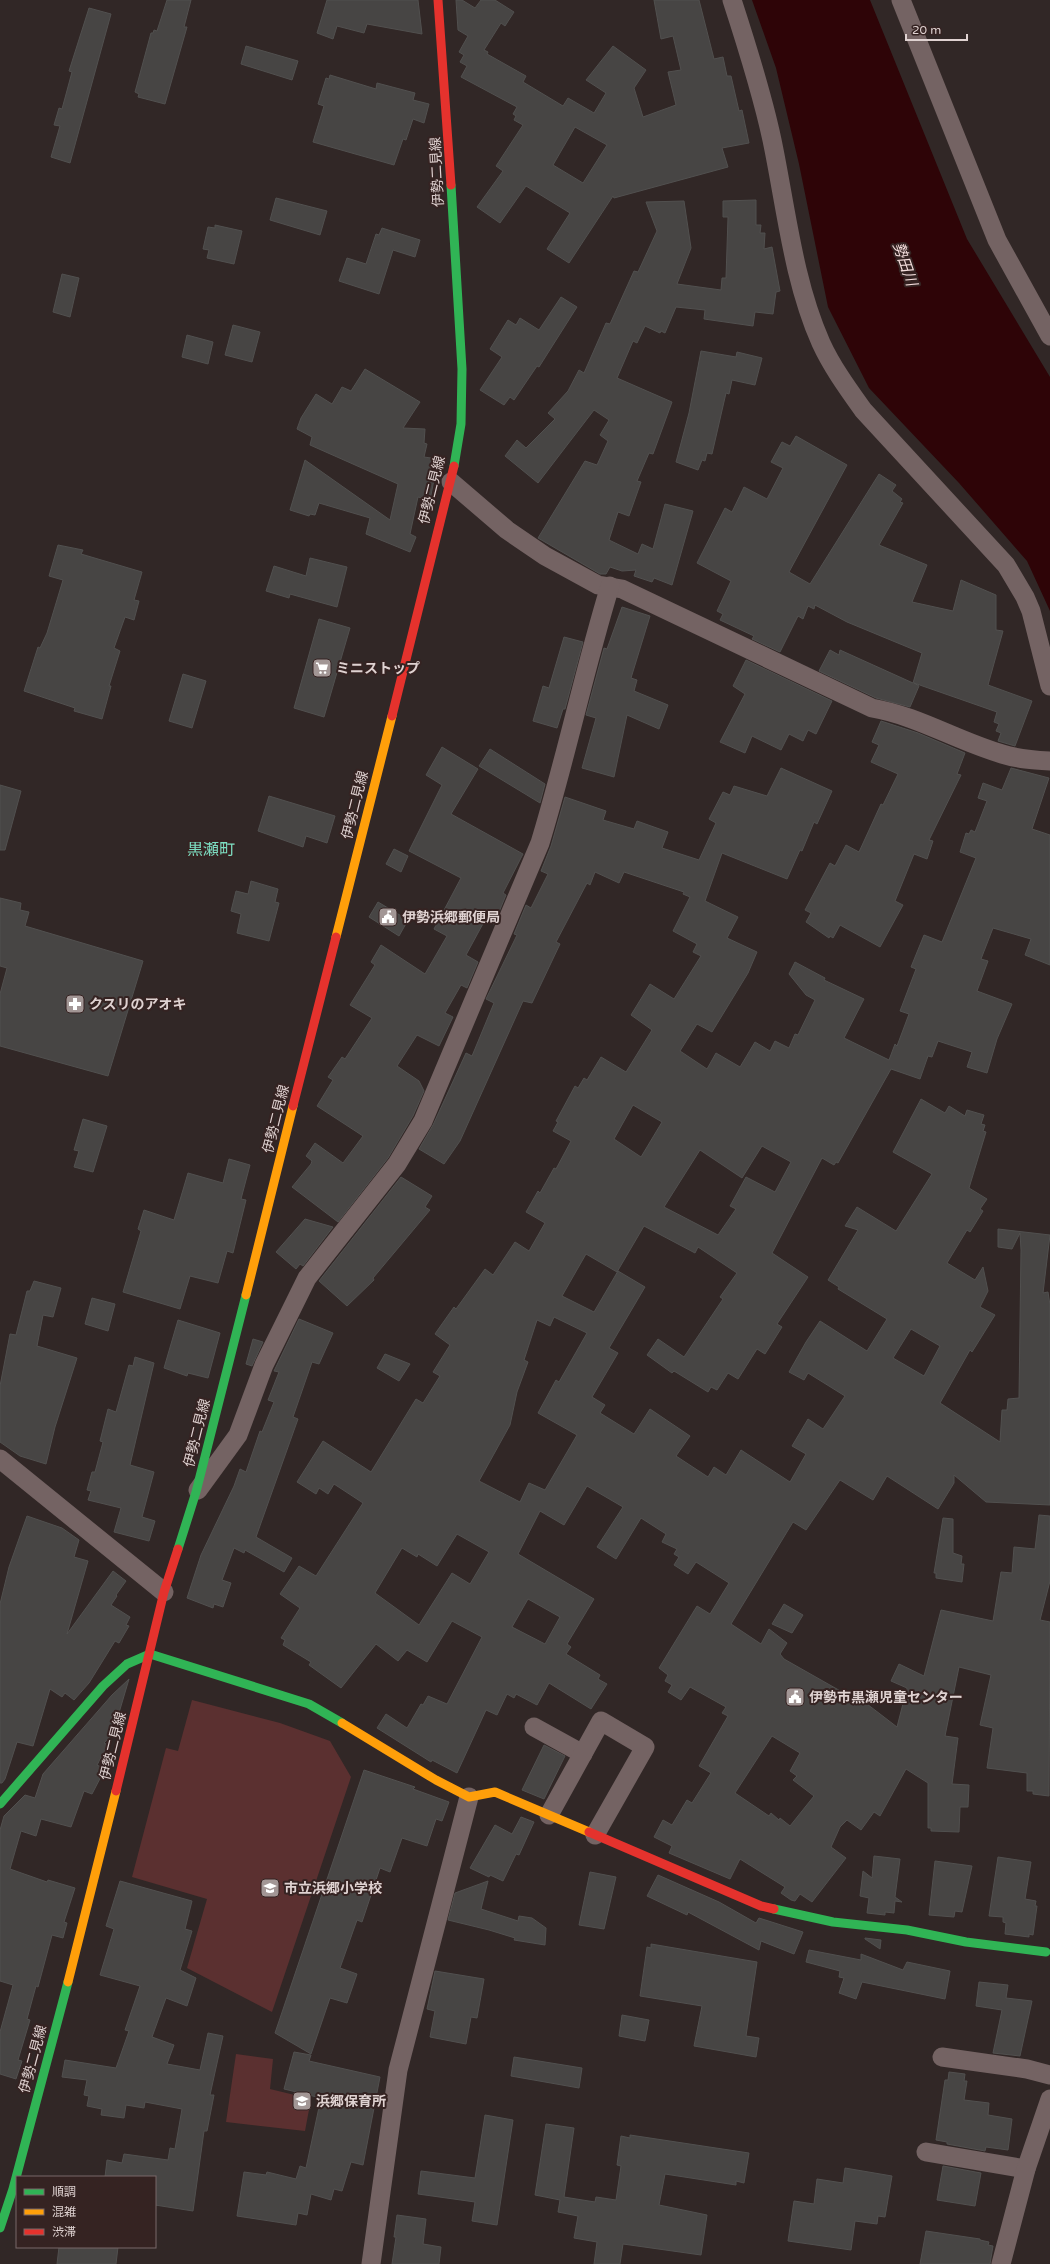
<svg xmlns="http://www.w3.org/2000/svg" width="1050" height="2264" viewBox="0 0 1050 2264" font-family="'Varela Round','Noto Sans JP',sans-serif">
<rect width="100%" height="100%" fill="#312726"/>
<g fill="#5b3030">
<polygon points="192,1700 280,1723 330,1741 351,1777 272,2012 187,1968 207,1899 132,1877 166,1748 178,1751"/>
<polygon points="236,2054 273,2059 270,2089 311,2099 305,2131 226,2122"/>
</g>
<polygon fill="#2e0407" points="752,0 870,0 967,239 1050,377 1050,611 1027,561 959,483 869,388 828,307 799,164 776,68"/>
<g fill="#474544" stroke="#51504f" fill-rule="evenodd">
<polygon points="167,0 191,0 184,27 187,27 165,104 138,97 139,94 135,92 151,33 153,33 154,30 157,31"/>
<polygon points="327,0 418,0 422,34 367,24 364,33 337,26 333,39 317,33"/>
<path d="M456,0H462L475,8L481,0H495L514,12L505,26L501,23L484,50L488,52L487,54L526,76L523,82L563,106L568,98L594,113L606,93L586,80L613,46L646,70L634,88L643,117L676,105L668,72L681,70L673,36L661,39L654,0H699L714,59L723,57L727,76H731L739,111L742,110L749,143L722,148L728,167L614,198L613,196L569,263L547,249L570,213L526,186L500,223L477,207L503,171L496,166L523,125L514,120L516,116L513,114L517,107L461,77L467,66L460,62L464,55L459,52L468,36L458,30ZM575,127L607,145L583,183L553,165Z"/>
<polygon points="89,8 111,14 70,163 51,157 60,126 54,125 59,108 62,109 72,72 69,71"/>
<polygon points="246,46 298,61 292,80 241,64"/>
<polygon points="330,75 376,89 377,83 415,93 413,100 429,104 424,123 413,119 406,140 403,139 394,165 313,142 324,106 318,104 326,78 329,79"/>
<polygon points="276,198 327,211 320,235 270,220"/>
<polygon points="756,200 756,225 761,225 760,233 765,233 764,249 772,247 780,291 776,292 773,314 755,312 753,326 704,319 705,310 676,307 665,333 661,331 660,333 645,326 637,343 633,341 617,378 672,402 653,454 649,453 637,481 641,482 629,516 618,512 609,540 638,554 642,544 653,549 665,504 693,511 672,585 654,578 652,582 634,576 636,570 622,571 610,567 606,574 600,574 538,538 585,461 597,465 608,441 600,435 609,420 594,410 538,483 505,456 517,440 526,448 555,419 548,413 568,391 579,370 584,373 606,323 610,324 634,271 638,272 657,231 646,202 684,201 691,248 677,284 721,290 722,278 726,278 728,217 723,217 723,201"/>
<polygon points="215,225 242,231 234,264 207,258 209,250 203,249 208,227 215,228"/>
<polygon points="382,228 420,240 415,257 393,250 379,294 339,281 347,258 366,264 376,234 379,235"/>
<polygon points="62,274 79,278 70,317 53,312"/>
<polygon points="561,297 577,307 539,367 537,366 514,400 510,397 504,405 480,390 502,357 490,349 508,320 516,325 520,318 539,330"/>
<polygon points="233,325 260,332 252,362 225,355"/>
<polygon points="187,335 213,342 208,364 182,357"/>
<polygon points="701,351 736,357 737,352 762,358 755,385 732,380 729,394 726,393 712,454 707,453 705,461 702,460 698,470 676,462 689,413"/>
<polygon points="365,369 420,402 403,428 425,429 424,443 427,444 424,457 438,459 430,500 418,497 410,534 416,537 410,552 366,534 370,518 319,503 315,515 310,514 309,516 290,510 305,460 390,520 398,484 310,445 312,437 297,429 301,418 316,394 332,404 342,387 351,391"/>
<polygon points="796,436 847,465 789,572 810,584 879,474 896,485 892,491 902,499 900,502 903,503 879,545 927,565 912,602 953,611 961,580 996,595 996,630 1003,631 988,685 1032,701 1015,746 998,741 1001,733 996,731 999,724 994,722 997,712 914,683 919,686 910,707 876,698 819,671 830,650 839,655 840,650 913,683 922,653 847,622 815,605 814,609 808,606 803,619 798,616 780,652 752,639 754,636 720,620 723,614 717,611 731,581 697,563 725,508 732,512 744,487 767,499 783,468 771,462 782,442 790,446"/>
<polygon points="58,545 83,550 81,554 142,572 134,600 139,601 134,620 125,617 114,648 120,651 109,686 111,686 102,719 74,711 75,708 24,691 38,647 40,648 47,633 63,580 49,576"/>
<polygon points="310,558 347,567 337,607 290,594 289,598 266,591 274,566 306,576"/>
<polygon points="622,607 650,616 631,678 637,680 634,691 668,705 659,729 627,715 614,777 582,768 596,718 586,715 604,648 607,649"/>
<polygon points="319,619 350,628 324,717 294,708"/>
<polygon points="564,637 583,642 565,709 563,709 557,728 533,721 543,686 549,688"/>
<polygon points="746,660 832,701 816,734 808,730 803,741 789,734 781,750 752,736 745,753 720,742 745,694 733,686"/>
<polygon points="183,674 206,681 192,728 169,721"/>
<polygon points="881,721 918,733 965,753 957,774 961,775 929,840 933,841 927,859 914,854 895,901 903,905 880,947 840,925 833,938 830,936 829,938 806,922 811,913 805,910 830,863 835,866 846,845 859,852 881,804 883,805 898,774 871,762 879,745 872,742"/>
<polygon points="442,747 478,769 451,814 523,854 503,893 506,895 494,924 485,920 466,955 478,962 467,988 461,985 445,1013 453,1017 439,1046 417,1035 397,1066 419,1081 424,1091 413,1116 388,1158 338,1222 292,1187 311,1164 312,1161 306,1156 315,1143 343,1163 363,1136 317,1106 333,1080 328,1077 342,1057 345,1059 372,1018 350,1005 375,965 371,962 381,945 425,974 447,936 434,929 461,878 409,851 442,785 426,775"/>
<polygon points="490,749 545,784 540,803 479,766"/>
<path d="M781,768L832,791L817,824L814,822L802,851L800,850L787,879L722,853L705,901L738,917L727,938L757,952L748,973L712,1032L697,1024L680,1051L707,1069L716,1053L740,1067L755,1042L770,1051L775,1041L789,1048L795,1034L798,1035L815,1000L806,995L789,974L795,962L825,978L824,980L864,999L844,1038L889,1060L895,1044L897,1046L909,1014L900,1011L916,969L911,967L924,935L942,942L976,858L960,852L966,833L969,834L971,830L975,832L987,801L978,798L983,783L1002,790L1011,768L1049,778L1032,829L1050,835V965L1025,955L1031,939L993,928L981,959L988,961L977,991L1012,1004L997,1039L987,1073L967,1067L972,1052L938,1041L932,1057L928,1056L920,1079L891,1069L838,1163L836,1162L834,1165L822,1158L772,1253L808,1277L777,1324L782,1327L765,1354L757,1349L738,1379L728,1373L717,1390L711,1387L708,1392L674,1371L672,1373L647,1355L658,1339L684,1357L723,1299L720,1297L737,1273L698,1247L695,1253L644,1226L617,1272L586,1254L562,1296L594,1312L618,1271L645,1287L609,1348L618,1353L592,1397L605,1405L600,1413L634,1434L650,1409L690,1436L676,1456L708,1477L714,1467L726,1475L741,1450L790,1482L806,1454L792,1446L808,1419L823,1429L845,1396L808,1373L804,1380L789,1372L806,1342L820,1321L867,1351L887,1319L838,1289L839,1287L828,1280L858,1230L845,1226L857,1207L896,1231L932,1174L893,1152L921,1099L945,1113L949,1106L965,1116L967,1110L984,1115L981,1124L985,1125L983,1131L986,1132L969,1188L987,1199L980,1209L983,1211L970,1232L967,1230L947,1263L975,1280L983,1267L988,1291L980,1307L995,1315L972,1352L970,1350L940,1403L1000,1442L1002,1410H1007L1008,1399L1019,1398L1021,1250L1020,1233L1012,1249L998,1247V1229L1050,1235L1043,1293L1048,1292L1050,1305V1505L986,1502L954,1475V1483L938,1509L887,1476L873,1500L840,1480L806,1530L793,1522L731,1624L761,1644L769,1629L787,1643L780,1654L784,1659L851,1697L854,1694L897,1727L907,1688L891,1681L899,1664L924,1676L941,1610L993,1621L1001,1572L1012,1573L1014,1547L1035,1549L1039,1515L1050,1516V1581L1040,1620L1050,1622L1049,1796L1033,1794V1791H1027V1773L987,1768L993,1728L980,1725L991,1675L959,1667L945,1736L958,1738L952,1784L969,1785L968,1807H960L959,1832L931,1831V1828H928V1783L906,1769L880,1816L874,1812L861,1830L847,1820L840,1827L831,1847L846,1858L812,1902L800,1894L795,1901L791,1900L781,1893L785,1887L740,1859L730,1879L669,1853L672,1846L654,1837L663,1820L672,1825L687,1800L692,1803L711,1773L699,1766L728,1716L722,1713L726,1707L690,1687L681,1700L668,1692L672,1685L665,1681L668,1675L659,1668L697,1606L710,1614L729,1583L696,1562L688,1574L674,1565L679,1557L674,1554L677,1549L662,1542L666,1534L641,1518L616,1559L597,1547L623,1507L587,1486L564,1525L540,1511L518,1554L594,1599L567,1644L571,1647L566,1654L600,1675L598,1679L607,1684L591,1709L549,1683L537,1705L516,1694L514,1698L507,1694L497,1715L486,1710L457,1773L432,1760L431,1762L377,1728L386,1714L407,1728L421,1704L423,1705L428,1696L447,1704L482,1637L452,1621L427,1662L407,1650L398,1661L376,1644L341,1688L309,1665L311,1662L283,1645L285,1640L281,1638L300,1608L280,1594L299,1566L316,1576L363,1503L334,1484L328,1494L319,1488L316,1494L297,1482L323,1441L371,1472L416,1399L423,1403L440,1376L433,1372L450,1345L435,1334L437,1331L454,1307L456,1309L485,1269L493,1275L515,1242L529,1251L545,1223L526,1212L538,1191L540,1193L554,1168L556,1169L571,1141L553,1131L558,1122L556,1121L575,1086L578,1088L584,1078L587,1080L601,1057L626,1072L652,1030L631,1015L650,984L674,999L701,956L693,952L697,944L673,931L690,897L683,894L684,892L624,872L619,883L595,872L590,885L587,883L556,942L560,944L532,1003L523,1001L460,1141L444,1164L419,1149L433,1125L466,1053L472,1056L494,1003L486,999L517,935L514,934L526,905L531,908L548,874L541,871L551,846L565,797L606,811L603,820L634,829L637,821L668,832L662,848L699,860L716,823L709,819L723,792L730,795L734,786L767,796ZM633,1105L662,1122L641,1157L614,1139ZM762,1146L791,1162L775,1192L746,1177L730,1206L736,1209L718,1235L664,1207L700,1150L742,1178ZM554,1317L587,1333L559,1382L556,1380L538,1413L577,1435L545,1490L529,1483L520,1502L479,1481L510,1425L517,1392L528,1362L524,1360L537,1320L550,1326ZM911,1329L940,1346L924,1376L893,1358ZM457,1534L489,1552L470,1584L452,1573L419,1625L375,1593L402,1548L417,1557L418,1554L437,1566ZM528,1599L560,1617L545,1644L512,1627ZM772,1736L800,1753L790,1771L797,1776L793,1780L814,1796L790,1826L780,1818L779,1820L771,1813L769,1816L735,1793Z"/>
<polygon points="0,785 21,791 5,850 0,850"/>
<polygon points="269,796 335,816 327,843 306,836 303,847 258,831"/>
<polygon points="394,849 408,856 401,872 386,864"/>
<polygon points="251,881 278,889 275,902 279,903 269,941 237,933 241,914 231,911 236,891 248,894"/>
<polygon points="0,898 21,903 20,910 29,912 25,926 143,961 108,1076 0,1046 0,994 7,968 0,966"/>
<polygon points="378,902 408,920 399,936 369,917"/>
<polygon points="83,1119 107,1126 93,1172 74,1167 79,1151 74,1150"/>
<polygon points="229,1159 250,1165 241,1199 246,1200 233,1253 227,1251 218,1283 190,1276 180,1309 123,1292 141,1231 138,1229 144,1210 174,1220 188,1173 223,1183"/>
<polygon points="401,1177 432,1196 425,1207 430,1210 373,1278 374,1280 347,1306 319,1281"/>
<polygon points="305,1219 333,1227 303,1266 300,1264 296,1269 276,1252"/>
<polygon points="34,1281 61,1288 53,1317 43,1315 37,1346 77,1358 55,1427 46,1464 20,1456 0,1442 0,1386 10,1334 16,1335 27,1291 30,1291"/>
<polygon points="92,1298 115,1304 108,1331 85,1324"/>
<polygon points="299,1319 333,1333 319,1364 312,1362 293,1417 298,1419 256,1537 292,1558 284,1572 245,1550 244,1553 234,1548 222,1580 231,1583 223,1607 214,1604 213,1608 187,1598 201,1555 234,1486 240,1469 246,1472 260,1431 262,1432 274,1402 268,1400 279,1372 274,1371"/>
<polygon points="178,1320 220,1333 208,1378 188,1373 187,1376 164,1368"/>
<polygon points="253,1339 263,1342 252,1366 246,1364"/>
<polygon points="385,1354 410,1364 399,1381 377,1368"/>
<polygon points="135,1357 154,1363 130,1465 154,1472 142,1517 155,1521 149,1541 114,1532 121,1508 88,1500 91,1491 87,1490 92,1472 95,1472 103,1442 100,1441 108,1409 116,1412 129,1365 133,1366"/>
<polygon points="27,1516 62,1528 79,1540 74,1557 88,1561 67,1634 113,1571 126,1581 116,1595 117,1596 111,1605 130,1617 126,1625 129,1626 119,1643 115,1641 89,1683 74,1700 65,1693 62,1697 50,1689 33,1746 17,1742 5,1779 2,1783 0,1783 0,1604 9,1567"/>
<polygon points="943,1518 953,1519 953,1553 962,1556 961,1564 964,1564 962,1582 936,1578 936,1573 934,1573"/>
<polygon points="784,1604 803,1615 792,1633 772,1624"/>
<polygon points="129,1679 116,1723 113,1727 116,1730 104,1743 108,1745 97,1765 105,1769 92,1794 84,1791 71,1827 41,1819 36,1836 21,1831 10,1869 47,1882 48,1880 75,1888 64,1922 67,1923 63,1938 52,1935 38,1987 36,1986 27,2019 30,2020 18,2060 22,2061 16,2079 0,2074 0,2032 13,1985 0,1981 0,1830 4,1816 25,1795 35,1798 43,1774 112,1695"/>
<polygon points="544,1745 565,1756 544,1799 522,1790"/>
<polygon points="364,1770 415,1787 413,1789 449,1802 442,1821 436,1819 427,1846 402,1838 390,1872 380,1868 362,1922 357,1920 340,1968 357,1974 347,2003 330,1998 311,2054 275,2033"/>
<polygon points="521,1817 534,1822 519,1855 516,1854 503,1881 490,1875 489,1877 470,1868 495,1825 512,1834"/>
<polygon points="874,1856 900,1859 895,1897 902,1902 895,1901 894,1913 885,1912 885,1915 867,1913 869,1898 860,1896 863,1871 872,1878"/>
<polygon points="998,1857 1031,1862 1025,1899 1036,1901 1035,1906 1037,1906 1033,1935 1029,1934 1029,1937 1005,1934 1006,1923 1003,1922 1003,1917 989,1916"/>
<polygon points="935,1861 972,1866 962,1912 955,1911 954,1917 929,1915"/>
<polygon points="590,1872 616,1877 604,1929 579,1925"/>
<polygon points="658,1875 719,1902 756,1923 759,1918 803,1932 794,1954 761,1941 759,1950 688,1912 687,1915 647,1896"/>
<polygon points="120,1881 192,1901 185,1929 192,1931 180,1970 196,1978 187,2006 166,1998 152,2037 174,2045 167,2064 200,2070 208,2033 223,2036 210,2095 214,2095 207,2131 204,2131 193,2211 155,2205 155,2177 105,2177 107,2160 122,2163 124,2154 168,2160 170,2148 175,2149 182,2109 145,2102 144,2108 126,2105 124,2118 101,2115 102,2109 87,2106 89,2096 84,2095 87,2080 62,2077 65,2060 116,2068 129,2031 125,2030 140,1986 100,1975 114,1929 106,1926"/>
<polygon points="488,1881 481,1909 518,1921 519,1916 532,1918 546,1928 545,1945 514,1940 515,1938 489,1930 448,1920 455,1893"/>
<polygon points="865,1938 881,1940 880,1949 865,1939"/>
<polygon points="651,1944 757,1962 746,2036 759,2038 756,2057 694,2046 702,2006 640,1996 647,1947 651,1948"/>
<polygon points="809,1950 861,1960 861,1954 903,1970 907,1962 950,1971 945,1999 862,1982 856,1999 839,1993 844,1978 839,1977 840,1971 806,1962"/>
<polygon points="435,1971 484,1979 477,2018 471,2017 466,2044 430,2037 435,2011 427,2009"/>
<polygon points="979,1982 1008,1985 1006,1998 1032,2001 1020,2056 993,2053 1002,2010 976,2006"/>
<polygon points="622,2015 649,2020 645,2041 619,2036"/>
<polygon points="294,2052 311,2055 309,2061 380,2077 363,2165 351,2162 342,2191 334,2189 331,2200 311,2194 307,2215 298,2213 296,2225 237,2216 244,2172 266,2175 267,2172 296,2179 300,2166 306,2168 321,2098 284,2089"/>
<polygon points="514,2057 582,2068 579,2088 511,2076"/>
<polygon points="949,2072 965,2074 964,2081 967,2081 964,2100 989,2103 988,2115 1012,2119 1008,2150 986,2147 985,2151 947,2144 947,2142 936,2140 945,2080 948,2080"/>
<polygon points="485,2115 513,2120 497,2225 472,2221 475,2202 418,2194 421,2171 475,2178"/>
<polygon points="546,2124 574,2128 564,2197 595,2202 596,2197 616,2200 621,2166 617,2165 621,2136 630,2138 630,2135 749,2153 744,2183 736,2181 736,2185 665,2174 659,2205 707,2215 701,2255 623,2244 620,2264 594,2264 597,2242 574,2238 578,2216 558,2212 560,2200 535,2195"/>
<polygon points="943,2166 981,2173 975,2206 937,2200"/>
<polygon points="845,2168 892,2176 885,2217 878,2216 877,2224 855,2221 851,2250 788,2241 794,2201 814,2204 817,2179 843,2183"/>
<polygon points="397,2215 426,2219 423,2244 441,2247 439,2264 392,2264 396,2237 394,2237"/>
<polygon points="926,2231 980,2239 980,2240 989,2242 988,2245 993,2246 990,2264 920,2264"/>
<polygon points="59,2247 118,2247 116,2264 57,2264"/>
</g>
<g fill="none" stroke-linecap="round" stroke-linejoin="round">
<g stroke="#746363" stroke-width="19">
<path d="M732,0C747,46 762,93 772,140C786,207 793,280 821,343C832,367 848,389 863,410L1006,565L1025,597L1031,611L1050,686"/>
<polyline points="901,0 997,240 1050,336"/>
<path d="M451,482L507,530L545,556L598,585L622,589L872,708C918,716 957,741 1002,754C1018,759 1033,760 1050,761"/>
<polyline points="0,1459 164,1592"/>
<path d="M198,1490L238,1435L264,1365L307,1278L397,1164L423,1121L540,843C566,758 584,671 610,586"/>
<polyline points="534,1727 583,1754"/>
<polyline points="549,1815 601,1721 645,1747 595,1835"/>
<polyline points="942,2057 1027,2069 1050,2075"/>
<polyline points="926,2152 1026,2169"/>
<polyline points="371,2264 398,2070 469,1797"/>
<polyline points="1001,2264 1026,2169 1050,2099"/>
</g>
<g stroke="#30b455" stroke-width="9">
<polyline points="451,185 462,369 461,424 454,466"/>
<polyline points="178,1549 196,1492 246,1295"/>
<polyline points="0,1804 103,1686 127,1664 150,1654 309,1704 342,1723"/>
<polyline points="774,1909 833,1922 907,1930 966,1942 1046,1952"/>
<polyline points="0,2228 13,2189 68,1982"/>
</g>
<g stroke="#ff9f0a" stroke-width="9">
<polyline points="336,937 392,716"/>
<polyline points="246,1295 293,1106"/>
<polyline points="342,1723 436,1780 469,1797 495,1792 589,1832"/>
<polyline points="68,1982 116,1791"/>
</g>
<g stroke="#e5322d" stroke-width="9">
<polyline points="438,0 451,185"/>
<polyline points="392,716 454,466"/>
<polyline points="293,1106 336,937"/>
<polyline points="116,1791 164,1592 178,1549"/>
<polyline points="589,1832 761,1906 774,1909"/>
</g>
</g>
<defs>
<symbol id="supermarket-square" viewBox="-11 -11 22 22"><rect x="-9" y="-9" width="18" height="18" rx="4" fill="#a29695" stroke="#352322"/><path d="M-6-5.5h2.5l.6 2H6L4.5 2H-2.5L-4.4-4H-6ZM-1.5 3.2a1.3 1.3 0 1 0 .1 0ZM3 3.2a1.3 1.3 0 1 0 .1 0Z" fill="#fff"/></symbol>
<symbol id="civic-square" viewBox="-11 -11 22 22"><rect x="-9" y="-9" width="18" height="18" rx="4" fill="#a29695" stroke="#352322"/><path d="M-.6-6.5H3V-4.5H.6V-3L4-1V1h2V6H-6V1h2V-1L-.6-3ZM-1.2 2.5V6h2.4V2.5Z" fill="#fff"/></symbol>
<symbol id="pharmacy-square" viewBox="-11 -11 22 22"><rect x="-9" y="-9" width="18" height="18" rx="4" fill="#a29695" stroke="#352322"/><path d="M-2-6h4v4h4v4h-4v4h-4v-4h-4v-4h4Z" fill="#fff"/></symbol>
<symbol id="school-square" viewBox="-11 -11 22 22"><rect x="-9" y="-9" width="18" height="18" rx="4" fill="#a29695" stroke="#352322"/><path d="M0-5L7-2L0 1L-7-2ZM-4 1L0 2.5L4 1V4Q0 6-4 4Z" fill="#fff"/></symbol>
</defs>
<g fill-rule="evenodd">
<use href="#supermarket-square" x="311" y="657" width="22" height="22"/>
<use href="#civic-square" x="377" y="906" width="22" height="22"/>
<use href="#pharmacy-square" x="64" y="993" width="22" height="22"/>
<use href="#civic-square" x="784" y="1686" width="22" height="22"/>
<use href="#school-square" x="259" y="1877" width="22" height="22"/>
<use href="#school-square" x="291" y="2090" width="22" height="22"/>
</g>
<g text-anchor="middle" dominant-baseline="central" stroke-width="4" stroke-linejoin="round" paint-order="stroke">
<g font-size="14" fill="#dfd2d1" stroke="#352322">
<text transform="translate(437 172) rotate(-93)">伊勢二見線</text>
<text transform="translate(432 490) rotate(-76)">伊勢二見線</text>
<text transform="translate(355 805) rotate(-76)">伊勢二見線</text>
<text transform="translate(276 1119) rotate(-76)">伊勢二見線</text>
<text transform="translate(197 1433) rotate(-76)">伊勢二見線</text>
<text transform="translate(113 1746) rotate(-76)">伊勢二見線</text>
<text transform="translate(33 2059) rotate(-75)">伊勢二見線</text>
</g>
<g font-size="14" font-weight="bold" fill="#dfd2d1" stroke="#352322" text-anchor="start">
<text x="336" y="668">ミニストップ</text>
<text x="402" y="917">伊勢浜郷郵便局</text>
<text x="89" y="1004">クスリのアオキ</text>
<text x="809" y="1697">伊勢市黒瀬児童センター</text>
<text x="284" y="1888">市立浜郷小学校</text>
<text x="316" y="2101">浜郷保育所</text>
</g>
<g font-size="15" font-style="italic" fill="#f5dedd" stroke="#352322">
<text transform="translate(905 264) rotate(71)">勢田川</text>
</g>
<g font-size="16" fill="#7dddc1" stroke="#352322">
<text x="211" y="850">黒瀬町</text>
</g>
</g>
<rect x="16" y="2176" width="140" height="72" fill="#352322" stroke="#796968"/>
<rect x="24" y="2189" width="20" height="6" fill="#30b455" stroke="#796968"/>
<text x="52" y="2196" font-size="12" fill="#dfd2d1">順調</text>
<rect x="24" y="2209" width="20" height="6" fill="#ff9f0a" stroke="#796968"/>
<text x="52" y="2216" font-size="12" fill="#dfd2d1">混雑</text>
<rect x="24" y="2229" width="20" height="6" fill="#e5322d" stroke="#796968"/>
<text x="52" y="2236" font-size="12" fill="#dfd2d1">渋滞</text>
<path d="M906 34v6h61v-6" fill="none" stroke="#dfd2d1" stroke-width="2"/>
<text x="912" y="34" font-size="12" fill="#dfd2d1" stroke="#352322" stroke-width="3" paint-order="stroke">20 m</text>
</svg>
